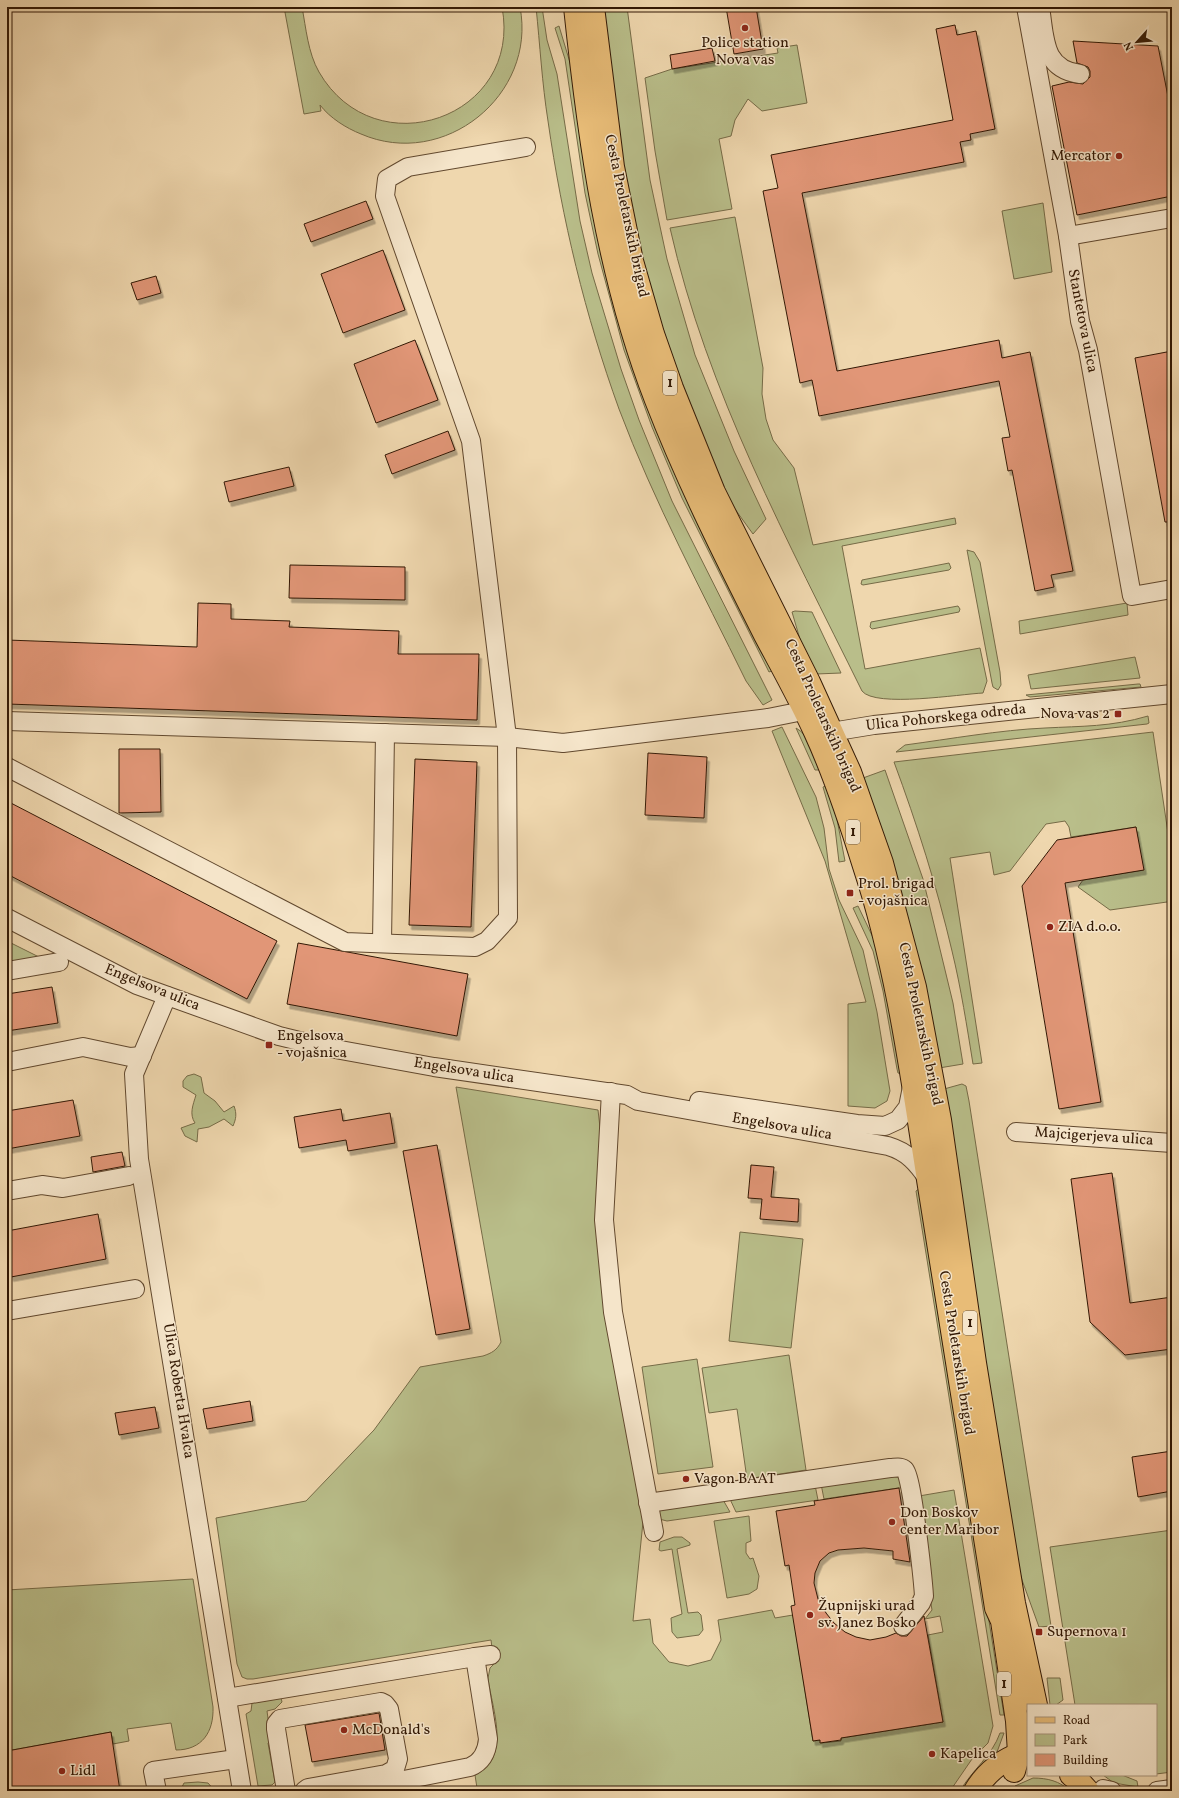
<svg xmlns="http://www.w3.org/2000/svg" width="1179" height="1798" viewBox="0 0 1179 1798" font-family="Vollkorn,serif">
<defs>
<filter id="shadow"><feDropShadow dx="2.5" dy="4.5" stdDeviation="0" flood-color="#0004"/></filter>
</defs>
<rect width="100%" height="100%" fill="#efd7ae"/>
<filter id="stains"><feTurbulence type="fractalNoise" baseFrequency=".005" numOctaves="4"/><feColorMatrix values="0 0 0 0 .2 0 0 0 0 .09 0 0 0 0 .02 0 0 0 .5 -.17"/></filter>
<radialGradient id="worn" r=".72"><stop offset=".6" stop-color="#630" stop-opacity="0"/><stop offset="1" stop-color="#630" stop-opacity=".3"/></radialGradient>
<g fill="#b9be8a" stroke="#766b47">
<path d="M284,7H302C306,28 308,53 319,72C375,169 523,118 502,7H520C537,95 444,170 361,134C346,128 330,118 320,105L321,111L304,114Z"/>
<path d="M536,7H542L547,40L557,74L580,221L592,273L621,369L639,420L672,501L772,700L763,705L746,681C702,591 654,502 619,409C585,315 562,219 548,121C542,83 540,45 536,7Z"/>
<polygon points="601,7 627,7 650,180 667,259 695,355 734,451 766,519 753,534 724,494 670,359 630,212"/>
<polygon points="559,26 574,76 774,670 769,672 682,498 652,427 624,350 598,254 585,193 565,59 555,28"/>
<polygon points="797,45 807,103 762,111 748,99 735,120 731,136 719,139 732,209 667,220 655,151 645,78 672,69 778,53 777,48"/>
<polygon points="1043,203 1052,272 1014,279 1002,211"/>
<path d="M735,217L763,368L762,394L766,419L773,440L794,468L813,545L955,518L956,524L842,546L865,669L980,648L987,681L983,693C961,694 875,708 862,691C788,541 707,392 670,228Z"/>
<polygon points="967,550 974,552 980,562 1000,672 1001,685 998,690 993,687 992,683"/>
<polygon points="949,563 951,568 949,570 863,585 861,584 862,580"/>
<polygon points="1127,603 1128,615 1020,634 1019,621"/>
<polygon points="958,606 960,609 959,612 872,629 870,627 871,622"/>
<polygon points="795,611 812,612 841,673 816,674 804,653 792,612"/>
<polygon points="1135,657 1140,678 1031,689 1028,675"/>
<polygon points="1138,684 1140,684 1141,687 1030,697 1026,695"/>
<path d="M1148,716L1149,723L1147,724L896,752L905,745C950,739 1000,730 1045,728C1082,726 1111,727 1148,716Z"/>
<polygon points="782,727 816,797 824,828 829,869 839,900 863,950 877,1012 890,1091 887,1101 875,1108 848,1106 848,1004 866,1002 825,861 772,731"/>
<path d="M796,728C810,735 814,756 820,770H815Z"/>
<path d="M1153,732L1172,860V899L1167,902L1110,910L1078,887L1083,880L1143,870L1136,827L1071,837L1069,827L1065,821L1046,824L1010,871L994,875L990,852L950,858L982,1063L973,1064C967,1027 961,988 952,951C937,887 917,824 894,762Z"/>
<polygon points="885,770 923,879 953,1003 963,1064 939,1068 863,778"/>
<polygon points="826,786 835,809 845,861 839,862 835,828 823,787"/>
<polygon points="858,906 879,950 902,1074 898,1073 897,1069 883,991 873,951 853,908"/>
<polygon points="7,941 47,961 7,968"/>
<path d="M194,1074L201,1077L204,1093L215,1101L224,1112L234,1106C237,1114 236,1119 233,1126L224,1119L209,1127L198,1129L197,1142L185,1136L181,1128L195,1123C189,1114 193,1105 196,1095L183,1087V1081L187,1076Z"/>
<polygon points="962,1084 966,1086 969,1101 1051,1626 1039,1627 1022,1580 1016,1559 944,1089"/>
<path d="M456,1087L598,1110L644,1512L633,1621L650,1619L653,1643L669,1662L688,1666L711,1660L721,1640L718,1620L772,1610L775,1618L793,1615L813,1741L820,1740L821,1743L841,1741V1738L943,1722L928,1635L943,1632L940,1616L925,1619L932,1610L923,1555L919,1496L954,1490L993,1726L988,1743L972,1759L950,1791H462L477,1788L475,1775C512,1757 492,1710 488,1678L490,1668L494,1664L491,1640L253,1679H247L242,1677L237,1664L216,1518L306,1501L374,1430L420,1367L483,1356C492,1353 497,1350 501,1342Z"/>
<polygon points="920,1188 1004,1715 1000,1715 916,1191"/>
<polygon points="740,1232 803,1239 791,1348 729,1341"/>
<polygon points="789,1355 806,1470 747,1479 737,1409 709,1413 702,1368"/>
<polygon points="697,1359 713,1467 658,1474 642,1367"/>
<polygon points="897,1471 905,1487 824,1499 821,1484"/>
<polygon points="815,1485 818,1500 736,1512 729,1497"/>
<polygon points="722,1498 730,1512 667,1521 659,1519 659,1509"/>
<polygon points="749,1516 751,1541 746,1543 746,1553 750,1559 753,1558 759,1576 757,1589 749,1594 727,1598 714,1521"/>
<polygon points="1172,1530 1172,1772 1156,1774 1156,1705 1075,1705 1050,1547"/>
<polygon points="674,1537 682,1537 690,1543 690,1545 677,1549 688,1613 698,1612 701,1615 703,1630 699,1635 677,1638 672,1632 671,1618 682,1614 672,1549 661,1551 659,1550 660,1542"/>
<path d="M193,1579L213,1707C214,1732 202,1750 176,1750L171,1723L127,1729L129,1741L113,1744L111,1732L7,1751V1590Z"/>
<polygon points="1047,1678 1060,1678 1063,1700 1056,1705 1050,1705"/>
<polygon points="281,1698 282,1702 275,1709 267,1711 271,1741 268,1743 275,1782 272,1785 258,1786 246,1714 251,1711 252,1703"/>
<path d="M1000,1733H1004L997,1752L966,1791H960C972,1770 992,1756 1000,1733Z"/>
<polygon points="1103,1775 1122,1775 1137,1781 1138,1787 1114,1783"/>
<path d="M1033,1778C1047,1778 1060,1781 1070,1791H1010L1015,1786Z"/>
<polygon points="198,1782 208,1783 215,1791 181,1789 184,1783"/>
</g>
<g fill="#e19677" stroke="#321804" filter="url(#shadow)">
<polygon points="726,7 756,7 763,49 734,54"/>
<polygon points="955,25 957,35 976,31 995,129 970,134 971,140 960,142 964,162 802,193 837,371 999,340 1002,358 1030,352 1073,571 1051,575 1054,587 1035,591 1012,470 1008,471 1002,438 1010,437 999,381 819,416 812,380 800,383 763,191 778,188 771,155 953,120 936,29"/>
<polygon points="1073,41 1158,46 1172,117 1172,196 1077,215 1052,86 1069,82 1083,84 1090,77 1090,71 1088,67 1077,63"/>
<polygon points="712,48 715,61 672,69 670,55"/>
<polygon points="366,201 373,219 311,242 304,224"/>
<polygon points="383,250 405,310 343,333 321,274"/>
<polygon points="156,276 161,293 137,300 131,283"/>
<polygon points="415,340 438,400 376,423 354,364"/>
<polygon points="1172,351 1172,522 1165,522 1135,358"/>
<polygon points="448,431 455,450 392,474 385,455"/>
<polygon points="289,467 294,486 229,502 224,482"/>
<polygon points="290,565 405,567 405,600 289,598"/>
<polygon points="198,603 231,604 231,619 290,621 289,627 399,631 398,654 479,654 477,720 7,704 7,640 197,647"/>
<polygon points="119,749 160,749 161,812 119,813"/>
<polygon points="648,753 707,757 704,818 645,815"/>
<polygon points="415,759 477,762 471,927 409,925"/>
<polygon points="7,801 277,941 247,999 7,874"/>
<polygon points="1136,827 1144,870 1065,883 1101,1102 1059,1109 1022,886 1057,840"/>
<polygon points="298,943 468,974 457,1036 287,1004"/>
<polygon points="52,987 58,1023 7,1031 7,994"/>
<polygon points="73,1100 80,1136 7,1149 7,1111"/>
<polygon points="341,1109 343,1121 390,1113 395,1143 348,1151 346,1140 299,1148 294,1117"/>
<polygon points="437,1145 470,1329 436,1335 403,1151"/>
<polygon points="122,1152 125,1166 93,1172 91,1157"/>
<polygon points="751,1165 774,1167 771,1197 799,1199 798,1222 760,1219 762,1199 748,1198"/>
<polygon points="1112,1173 1130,1303 1172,1297 1172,1349 1125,1355 1090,1322 1071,1179"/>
<polygon points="98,1214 106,1259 11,1277 7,1257 7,1231"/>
<polygon points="250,1401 253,1421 207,1429 203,1409"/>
<polygon points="155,1407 159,1428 119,1435 115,1413"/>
<polygon points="1172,1451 1172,1491 1138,1497 1132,1457"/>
<polygon points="899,1488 910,1562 893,1559 893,1551 864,1548 838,1550 829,1553 820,1561 815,1573 814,1583 818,1599 826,1613 834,1623 845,1632 856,1637 870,1640 886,1637 896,1633 901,1636 907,1636 924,1616 943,1722 841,1738 841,1740 820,1743 820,1740 813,1741 791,1606 795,1605 789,1565 785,1566 776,1511 815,1505 814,1501"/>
<polygon points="379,1713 385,1750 312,1762 305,1725"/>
<polygon points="111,1732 120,1791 7,1791 7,1751"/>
</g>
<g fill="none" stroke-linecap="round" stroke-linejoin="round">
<defs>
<g id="minor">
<polyline points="1026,7 1068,236 1080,321 1088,350 1132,596 1172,589"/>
<path d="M1040,7C1045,37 1042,69 1080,74"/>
<polyline points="1068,236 1172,218"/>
<polyline points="7,721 507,737 563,743 768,718 818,708"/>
<polyline points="819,734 874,725 1172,694"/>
<polyline points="7,767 345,942 475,947 487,941 508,918 507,737 471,441 385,196 387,179 408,167 526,147"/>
<path d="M7,918L137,985L279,1036L324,1047L434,1067L627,1095L638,1101L888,1146C908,1152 917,1163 928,1179"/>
<polyline points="382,943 385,733"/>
<polyline points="7,971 59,962"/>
<polyline points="167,996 134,1074 139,1159 242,1791"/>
<polyline points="7,1062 83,1047 130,1057 142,1056"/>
<polyline points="611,1092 604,1220 613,1312 654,1532"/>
<polyline points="699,1101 857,1124 885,1126 898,1120 908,1107 912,1087"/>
<polyline points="1016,1132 1172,1143"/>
<polyline points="7,1191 42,1185 63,1188 129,1176"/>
<polyline points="7,1311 135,1289"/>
<path d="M648,1503L890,1468C895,1468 901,1466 905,1470C912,1476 923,1581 924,1596L921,1603L903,1626"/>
<polyline points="475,1657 491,1655"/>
<path d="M227,1698L475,1657L488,1739C487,1752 482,1762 470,1767L348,1791"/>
<polyline points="1103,1789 1112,1791"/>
<polyline points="157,1791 153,1771 236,1759"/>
<polyline points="286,1791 276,1729 276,1724 280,1719 381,1702 385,1704 389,1709 398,1759 395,1769 386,1774 308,1788 304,1791"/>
<polyline points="1157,1791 1172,1789"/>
</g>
<g id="major">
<path d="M575,7C589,140 607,274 656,400C687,480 726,558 765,635C782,667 800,699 815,732C835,775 850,821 864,866C898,969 912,1079 929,1186C951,1326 974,1467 996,1608L1002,1621L1017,1721L1019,1753L1014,1771"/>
<polyline points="593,7 613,167 632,261 653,334 672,388 714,492 809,682 850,772 882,863 915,987 940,1120 975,1363 1014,1603 1036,1705"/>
<polyline points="1071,1775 1078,1780 1088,1791"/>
<path d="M975,1791C986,1772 1005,1757 1027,1752"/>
</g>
</defs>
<use href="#minor" stroke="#61482e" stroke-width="20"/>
<use href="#major" stroke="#321804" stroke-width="24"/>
<use href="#minor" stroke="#f5e5ca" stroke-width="18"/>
<use href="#major" stroke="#e8bc77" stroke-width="22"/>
</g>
<g fill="#8f2418" stroke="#f5e5ca" stroke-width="1.5">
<circle cx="745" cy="28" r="4"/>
<circle cx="1119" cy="156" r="4"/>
<rect x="1114" y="710" width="8" height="8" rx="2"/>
<rect x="846" y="889" width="8" height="8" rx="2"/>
<circle cx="1050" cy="927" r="4"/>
<rect x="265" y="1041" width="8" height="8" rx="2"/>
<circle cx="686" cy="1479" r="4"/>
<circle cx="892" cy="1522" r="4"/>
<circle cx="810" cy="1615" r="4"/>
<rect x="1035" y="1628" width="8" height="8" rx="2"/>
<circle cx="344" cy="1730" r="4"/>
<circle cx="932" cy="1754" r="4"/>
<circle cx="62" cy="1771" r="4"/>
</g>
<g text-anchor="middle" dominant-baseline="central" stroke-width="3" stroke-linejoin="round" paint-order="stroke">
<g fill="#f5e5ca" stroke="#6c563f" stroke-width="1">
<rect x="663" y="371" width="14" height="24" rx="3"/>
<rect x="846" y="820" width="14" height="24" rx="3"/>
<rect x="963" y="1311" width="14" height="24" rx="3"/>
<rect x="997" y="1672" width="14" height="24" rx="3"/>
</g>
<g font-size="14" font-weight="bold" fill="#321804">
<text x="670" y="383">1</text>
<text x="853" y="832">1</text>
<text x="970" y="1323">1</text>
<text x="1004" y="1684">1</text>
</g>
<g font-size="15" fill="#321804" stroke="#f5e5ca" text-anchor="start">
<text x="745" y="43" text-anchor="middle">Police station<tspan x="745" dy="17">Nova vas</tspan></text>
<text x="1111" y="156" text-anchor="end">Mercator</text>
<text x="1110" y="714" text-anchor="end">Nova vas 2</text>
<text x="858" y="884">Prol. brigad<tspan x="858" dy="17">- vojašnica</tspan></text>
<text x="1058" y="927">ZIA d.o.o.</text>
<text x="277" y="1036">Engelsova<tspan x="277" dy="17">- vojašnica</tspan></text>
<text x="694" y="1479">Vagon BAAT</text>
<text x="900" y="1513">Don Boskov<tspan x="900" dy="17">center Maribor</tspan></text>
<text x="818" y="1606">Župnijski urad<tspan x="818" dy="17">sv. Janez Bosko</tspan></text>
<text x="1047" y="1632">Supernova 1</text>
<text x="352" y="1730">McDonald's</text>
<text x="940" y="1754">Kapelica</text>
<text x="70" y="1771">Lidl</text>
</g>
<g font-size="15" fill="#321804" stroke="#f5e5ca">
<text transform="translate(626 216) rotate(78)">Cesta Proletarskih brigad</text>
<text transform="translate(1082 321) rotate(79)">Stantetova ulica</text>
<text transform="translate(822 716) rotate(66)">Cesta Proletarskih brigad</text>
<text transform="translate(946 718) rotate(-6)">Ulica Pohorskega odreda</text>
<text transform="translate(152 988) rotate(22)">Engelsova ulica</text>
<text transform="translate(920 1024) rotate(78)">Cesta Proletarskih brigad</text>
<text transform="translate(464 1071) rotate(9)">Engelsova ulica</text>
<text transform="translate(782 1127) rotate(10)">Engelsova ulica</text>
<text transform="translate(1094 1137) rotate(4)">Majcigerjeva ulica</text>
<text transform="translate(956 1353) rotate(81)">Cesta Proletarskih brigad</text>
<text transform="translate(178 1391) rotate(81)">Ulica Roberta Hvalca</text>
</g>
</g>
<rect width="1179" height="1798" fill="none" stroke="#efd7ae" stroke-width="24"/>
<rect x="8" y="8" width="1163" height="1782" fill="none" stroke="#321804" stroke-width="2"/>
<rect x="12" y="12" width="1155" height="1774" fill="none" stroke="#321804"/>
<rect x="1027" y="1704" width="130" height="72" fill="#f5e5ca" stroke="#a7937b"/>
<rect x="1035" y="1717" width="20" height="6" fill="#e8bc77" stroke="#a7937b"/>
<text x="1063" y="1724" font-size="12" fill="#321804">Road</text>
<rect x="1035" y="1734" width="20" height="12" fill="#b9be8a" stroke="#a7937b"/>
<text x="1063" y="1744" font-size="12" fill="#321804">Park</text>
<rect x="1035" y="1754" width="20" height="12" fill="#e19677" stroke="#a7937b"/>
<text x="1063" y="1764" font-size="12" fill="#321804">Building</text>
<g transform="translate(1137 42) rotate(243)" stroke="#f5e5ca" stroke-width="3" paint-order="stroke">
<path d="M0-3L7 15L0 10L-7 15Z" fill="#321804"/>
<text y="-6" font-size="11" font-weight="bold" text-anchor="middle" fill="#321804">N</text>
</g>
<rect width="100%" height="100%" filter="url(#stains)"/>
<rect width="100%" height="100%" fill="url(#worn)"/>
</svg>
